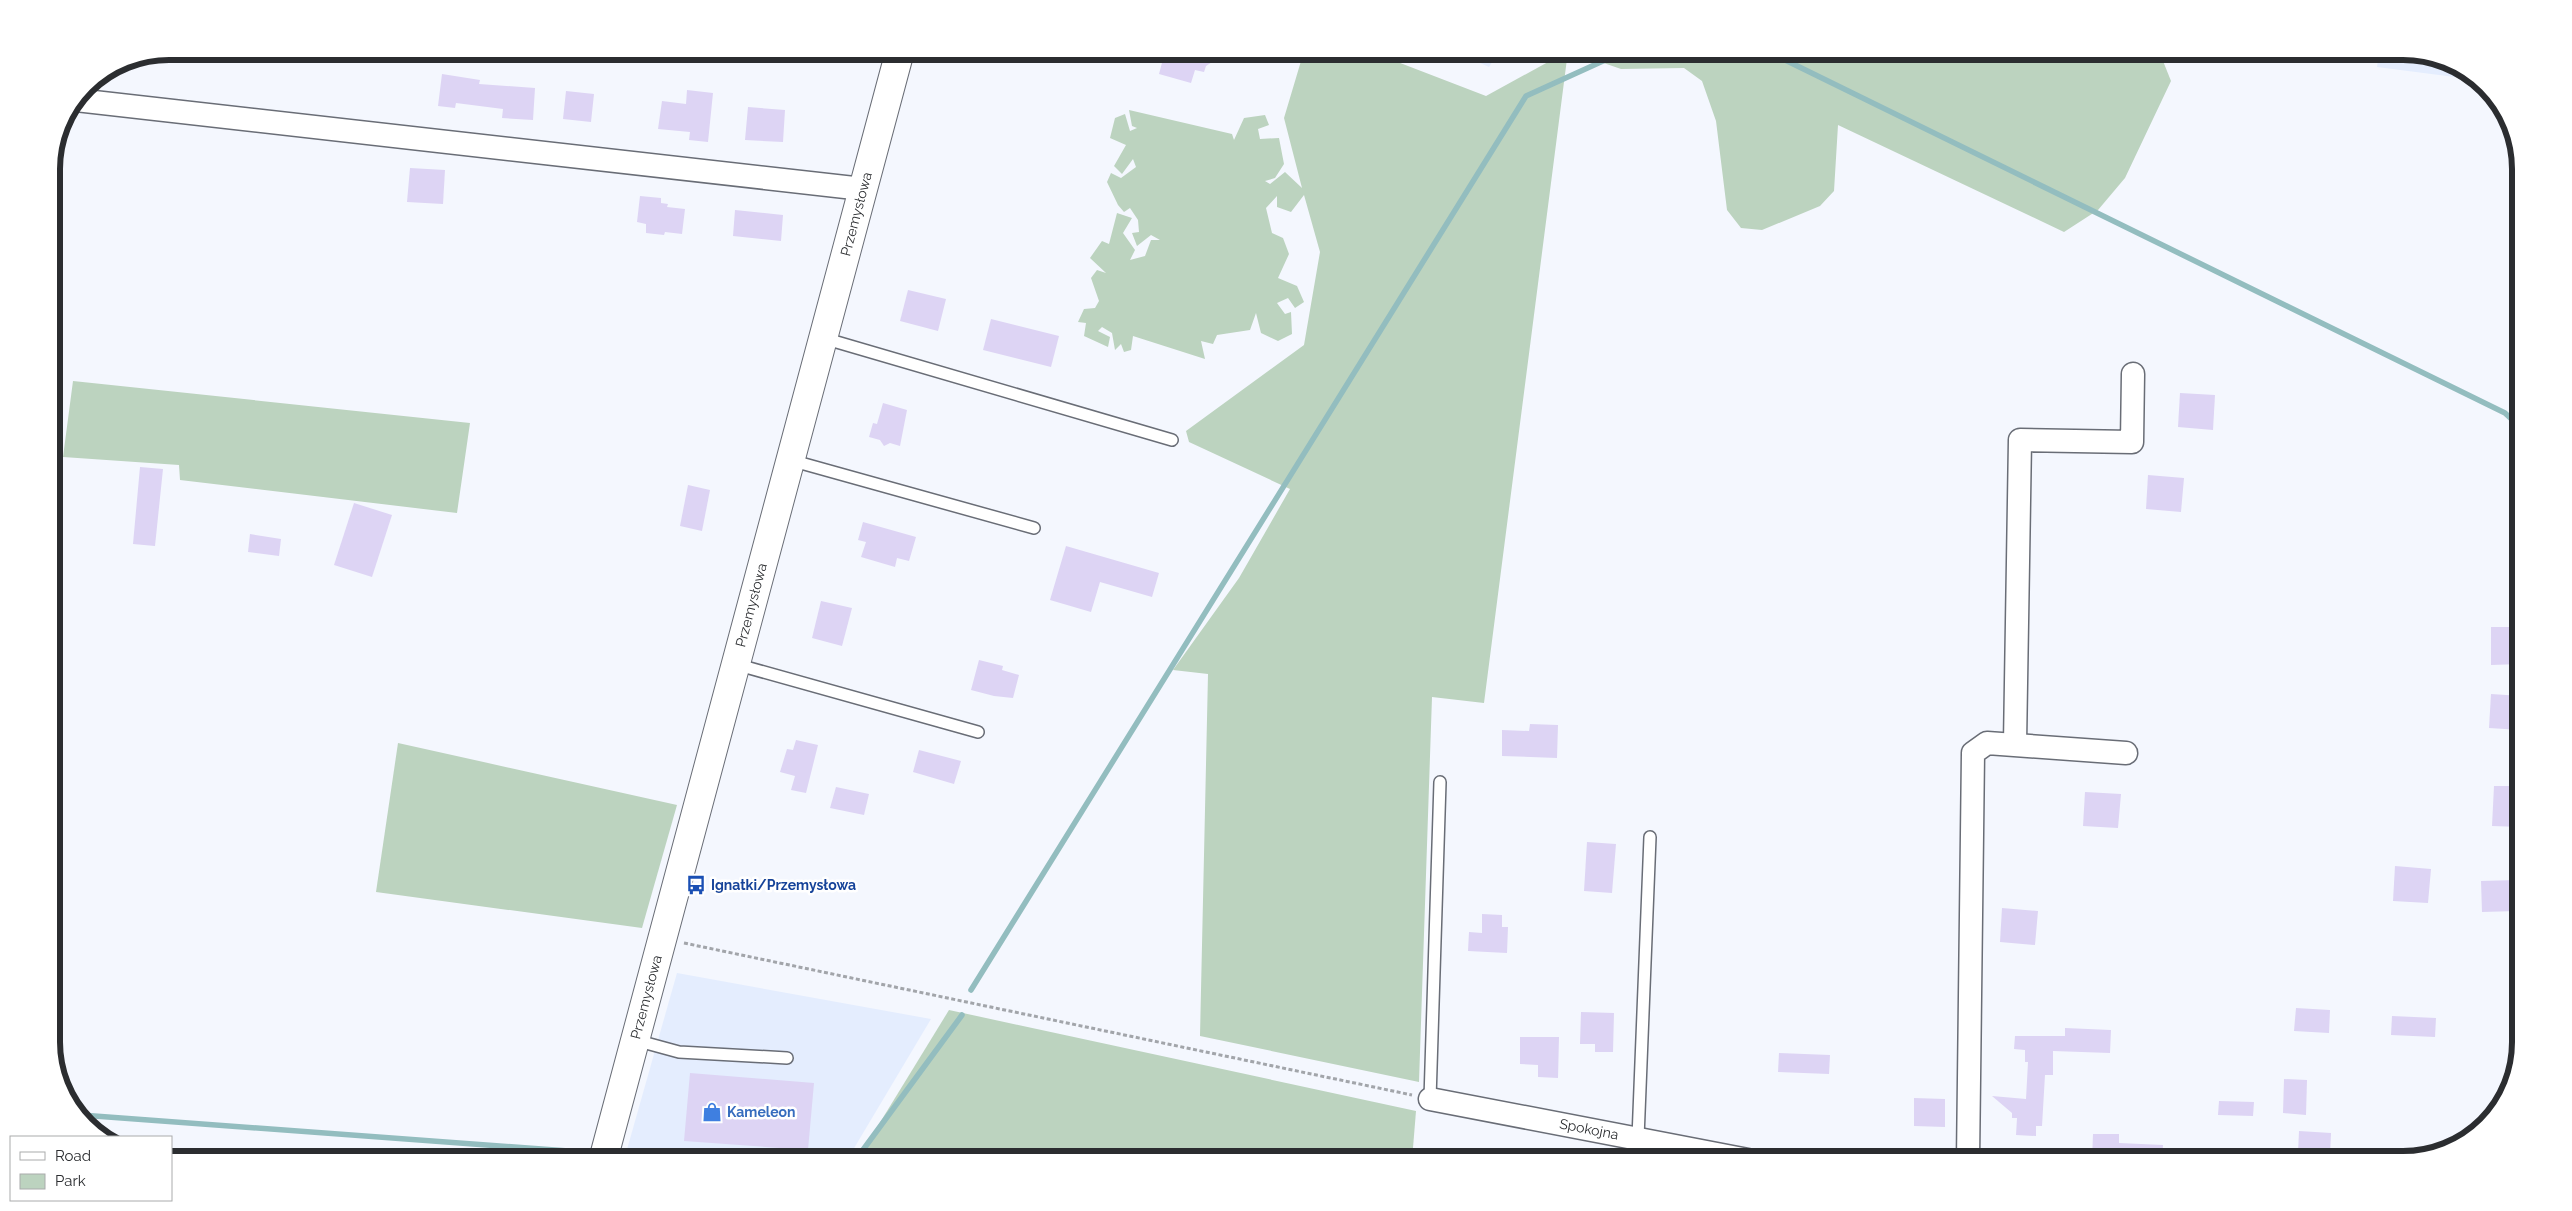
<svg xmlns="http://www.w3.org/2000/svg" width="2572" height="1211" viewBox="0 0 2572 1211" font-family="Raleway,sans-serif">
<rect width="100%" height="100%" fill="#f4f7fe"/>
<g fill="#e4edfe">
<polygon points="1454,51 1499,51 1489,67"/>
<polygon points="2379,51 2403,51 2448,60 2470,79 2377,67"/>
<polygon points="677,973 931,1019 847,1160 624,1160"/>
</g>
<g fill="#bcd3bf">
<polygon points="1304,51 1369,51 1486,96 1568,51 1484,703 1432,697 1419,1082 1200,1036 1208,674 1173,670 1239,578 1290,489 1189,442 1186,431 1304,345 1320,252 1304,195 1291,212 1277,207 1277,196 1266,208 1272,233 1283,238 1289,254 1278,278 1297,286 1304,302 1295,308 1288,298 1277,303 1285,314 1291,312 1292,334 1278,341 1261,333 1256,313 1250,330 1217,335 1213,344 1201,341 1205,359 1133,336 1131,350 1124,352 1121,344 1115,350 1112,333 1102,327 1098,331 1110,337 1108,347 1084,336 1086,323 1078,322 1084,309 1095,308 1099,301 1091,278 1097,270 1106,273 1090,258 1102,241 1109,244 1117,213 1132,218 1123,233 1135,250 1130,260 1145,256 1151,240 1160,240 1151,235 1137,246 1132,233 1139,232 1138,220 1130,208 1124,212 1118,205 1107,182 1111,173 1121,178 1136,167 1133,159 1122,174 1114,166 1126,145 1110,138 1115,118 1125,114 1130,131 1137,128 1132,126 1129,110 1232,134 1234,140 1244,118 1265,115 1269,125 1258,129 1260,139 1279,138 1284,164 1275,178 1265,181 1270,184 1285,172 1302,188 1284,118"/>
<polygon points="1569,51 2159,51 2171,81 2125,178 2098,210 2064,232 1838,125 1834,191 1820,206 1762,230 1741,228 1727,210 1716,121 1702,81 1684,68 1621,69"/>
<polygon points="73,381 470,423 457,513 180,480 179,465 63,457"/>
<polygon points="398,743 677,805 642,928 376,892"/>
<polygon points="949,1010 1416,1111 1412,1160 857,1160"/>
</g>
<g fill="none" stroke-linecap="round" stroke-linejoin="round">
<g stroke="#93bdbf" stroke-width="5.5">
<polyline points="1691,51 1781,58 2505,413 2521,428"/>
<polyline points="971,990 1526,96 1625,51"/>
<polyline points="81,1115 582,1152"/>
<polyline points="626,1155 857,1158 962,1015"/>
</g>
</g>
<g fill="#ddd4f4">
<polygon points="1169,51 1229,51 1206,66 1204,72 1195,70 1191,83 1159,74 1163,59 1167,60"/>
<polygon points="442,74 480,80 479,84 535,88 533,120 502,118 503,109 456,103 455,108 438,106"/>
<polygon points="687,90 713,93 708,142 689,140 690,132 658,129 662,101 686,104"/>
<polygon points="566,91 594,94 591,122 563,119"/>
<polygon points="748,107 785,110 783,142 745,140"/>
<polygon points="410,168 445,170 443,204 407,202"/>
<polygon points="640,196 661,198 661,203 668,204 667,207 685,209 682,234 665,232 664,235 646,233 646,224 637,222"/>
<polygon points="735,210 783,215 781,241 733,236"/>
<polygon points="908,290 946,299 938,331 900,321"/>
<polygon points="991,319 1059,336 1051,367 983,350"/>
<polygon points="2180,393 2215,395 2213,430 2178,427"/>
<polygon points="883,403 907,410 900,446 890,443 884,446 880,440 869,437 873,423 877,424"/>
<polygon points="140,467 163,469 155,546 133,544"/>
<polygon points="2148,475 2184,478 2181,512 2146,509"/>
<polygon points="688,485 710,490 702,531 680,526"/>
<polygon points="354,503 392,515 372,577 334,565"/>
<polygon points="863,522 916,537 909,561 897,558 895,567 861,557 866,542 858,540"/>
<polygon points="250,534 281,539 279,556 248,552"/>
<polygon points="1066,546 1159,573 1152,597 1100,582 1091,612 1050,600"/>
<polygon points="821,601 852,608 842,646 812,638"/>
<polygon points="2491,627 2521,627 2521,664 2491,665"/>
<polygon points="979,660 1003,666 1002,670 1019,675 1013,698 994,696 971,690"/>
<polygon points="2491,694 2521,696 2520,730 2489,728"/>
<polygon points="1530,724 1558,725 1557,758 1502,756 1502,730 1529,731"/>
<polygon points="796,740 818,745 806,793 791,790 795,776 780,772 787,749 793,750"/>
<polygon points="919,750 961,761 954,784 913,772"/>
<polygon points="2494,786 2521,786 2520,827 2492,826"/>
<polygon points="836,787 869,794 864,815 830,808"/>
<polygon points="2085,792 2121,794 2118,828 2083,826"/>
<polygon points="1587,842 1616,844 1612,893 1584,891"/>
<polygon points="2395,866 2431,869 2428,903 2393,901"/>
<polygon points="2516,880 2517,911 2482,912 2481,881"/>
<polygon points="2002,908 2038,911 2035,945 2000,942"/>
<polygon points="1482,914 1502,915 1502,927 1508,927 1507,953 1468,951 1469,932 1482,933"/>
<polygon points="2296,1008 2330,1010 2329,1033 2294,1031"/>
<polygon points="1581,1012 1614,1013 1613,1052 1595,1052 1595,1044 1580,1044"/>
<polygon points="2392,1016 2436,1018 2435,1037 2391,1035"/>
<polygon points="2065,1028 2111,1030 2110,1053 2053,1051 2053,1075 2045,1075 2042,1126 2036,1126 2036,1136 2016,1135 2017,1118 2012,1118 2012,1113 1992,1096 2026,1099 2028,1062 2025,1062 2025,1050 2014,1049 2015,1036 2065,1036"/>
<polygon points="1520,1037 1559,1037 1558,1078 1538,1077 1538,1065 1520,1064"/>
<polygon points="1779,1053 1830,1055 1829,1074 1778,1072"/>
<polygon points="690,1073 814,1083 808,1150 684,1141"/>
<polygon points="2284,1079 2307,1080 2306,1115 2283,1113"/>
<polygon points="1914,1098 1945,1099 1945,1127 1914,1126"/>
<polygon points="2219,1101 2254,1102 2253,1116 2218,1115"/>
<polygon points="2299,1131 2331,1133 2330,1155 2298,1153"/>
<polygon points="2093,1134 2119,1134 2119,1143 2163,1145 2162,1160 2092,1160"/>
</g>
<g fill="none" stroke-linecap="round" stroke-linejoin="round">
<defs>
<g id="service">
<polyline points="823,338 1172,440"/>
<polyline points="790,460 1034,528"/>
<polyline points="735,664 978,732"/>
<polyline points="635,1040 679,1052 787,1058"/>
<polyline points="1430,1099 1440,782"/>
<polyline points="1638,1138 1650,837"/>
</g>
<g id="minor">
<polyline points="76,100 863,189"/>
<polyline points="2015,744 2020,440 2132,442 2133,374"/>
<polyline points="1430,1099 1748,1160"/>
<polyline points="1968,1160 1973,753 1987,743 2126,753"/>
</g>
<polyline id="tertiary" points="603,1160 900,51"/>
</defs>
<use href="#service" stroke="#696d76" stroke-width="14"/>
<use href="#minor" stroke="#696d76" stroke-width="25"/>
<use href="#tertiary" stroke="#696d76" stroke-width="30"/>
<polyline stroke="#a2a5aa" stroke-width="3" stroke-dasharray="4 2.5" stroke-linecap="butt" points="684,943 1412,1095"/>
<use href="#service" stroke="#fff" stroke-width="11"/>
<use href="#minor" stroke="#fff" stroke-width="22"/>
<use href="#tertiary" stroke="#fff" stroke-width="28"/>
</g>
<defs>
<symbol id="bus-bare" viewBox="-9 -9 18 18"><path d="M-5-6H5V4H4V6H2V4H-2V6H-4V4H-5ZM-3.5-4V0h7V-4ZM-3.5 1.2v1.5H-2V1.2ZM2 1.2v1.5H3.5V1.2Z" fill="#1a4fb4" stroke="#fff" stroke-width="2.5" paint-order="stroke"/></symbol>
<symbol id="shop-bare" viewBox="-9 -9 18 18"><path d="M-5-2.5h2.3a2.7 3.5 0 0 1 5.4 0H5L5.5 6h-11ZM-1.5-2.5h3a1.5 2.3 0 0 0-3 0Z" fill="#3f7fe0" stroke="#fff" stroke-width="2.5" paint-order="stroke"/></symbol>
</defs>
<g fill-rule="evenodd">
<use href="#bus-bare" x="682" y="871" width="28" height="28"/>
<use href="#shop-bare" x="698" y="1098" width="28" height="28"/>
</g>
<g text-anchor="middle" dominant-baseline="central" stroke-width="5" stroke-linejoin="round" paint-order="stroke">
<g font-size="14" fill="#2b2d30" stroke="#fff">
<text transform="translate(856 214) rotate(-75)">Przemysłowa</text>
<text transform="translate(751 605) rotate(-75)">Przemysłowa</text>
<text transform="translate(646 997) rotate(-75)">Przemysłowa</text>
<text transform="translate(1589 1129) rotate(11)">Spokojna</text>
</g>
<g font-size="14" font-weight="bold" fill="#164399" stroke="#fff" text-anchor="start">
<text x="711" y="885">Ignatki/Przemysłowa</text>
</g>
<g font-size="14" font-weight="bold" fill="#366cbe" stroke="#fff" text-anchor="start">
<text x="727" y="1112">Kameleon</text>
</g>
</g>
<path d="M0 0H2572V1211H0ZM169 60H2403A109 109 0 0 1 2512 169V1042A109 109 0 0 1 2403 1151H169A109 109 0 0 1 60 1042V169A109 109 0 0 1 169 60Z" fill="#fff" fill-rule="evenodd"/>
<path fill="none" stroke="#2b2d30" stroke-width="6" d="M169 60H2403A109 109 0 0 1 2512 169V1042A109 109 0 0 1 2403 1151H169A109 109 0 0 1 60 1042V169A109 109 0 0 1 169 60Z"/>
<rect x="10" y="1136" width="162" height="65" fill="#ffffff" stroke="#aaabac"/>
<rect x="20" y="1152" width="25" height="8" fill="#ffffff" stroke="#aaabac"/>
<text x="55" y="1161" font-size="15" fill="#2b2d30">Road</text>
<rect x="20" y="1174" width="25" height="15" fill="#bcd3bf" stroke="#aaabac"/>
<text x="55" y="1186" font-size="15" fill="#2b2d30">Park</text>
</svg>
